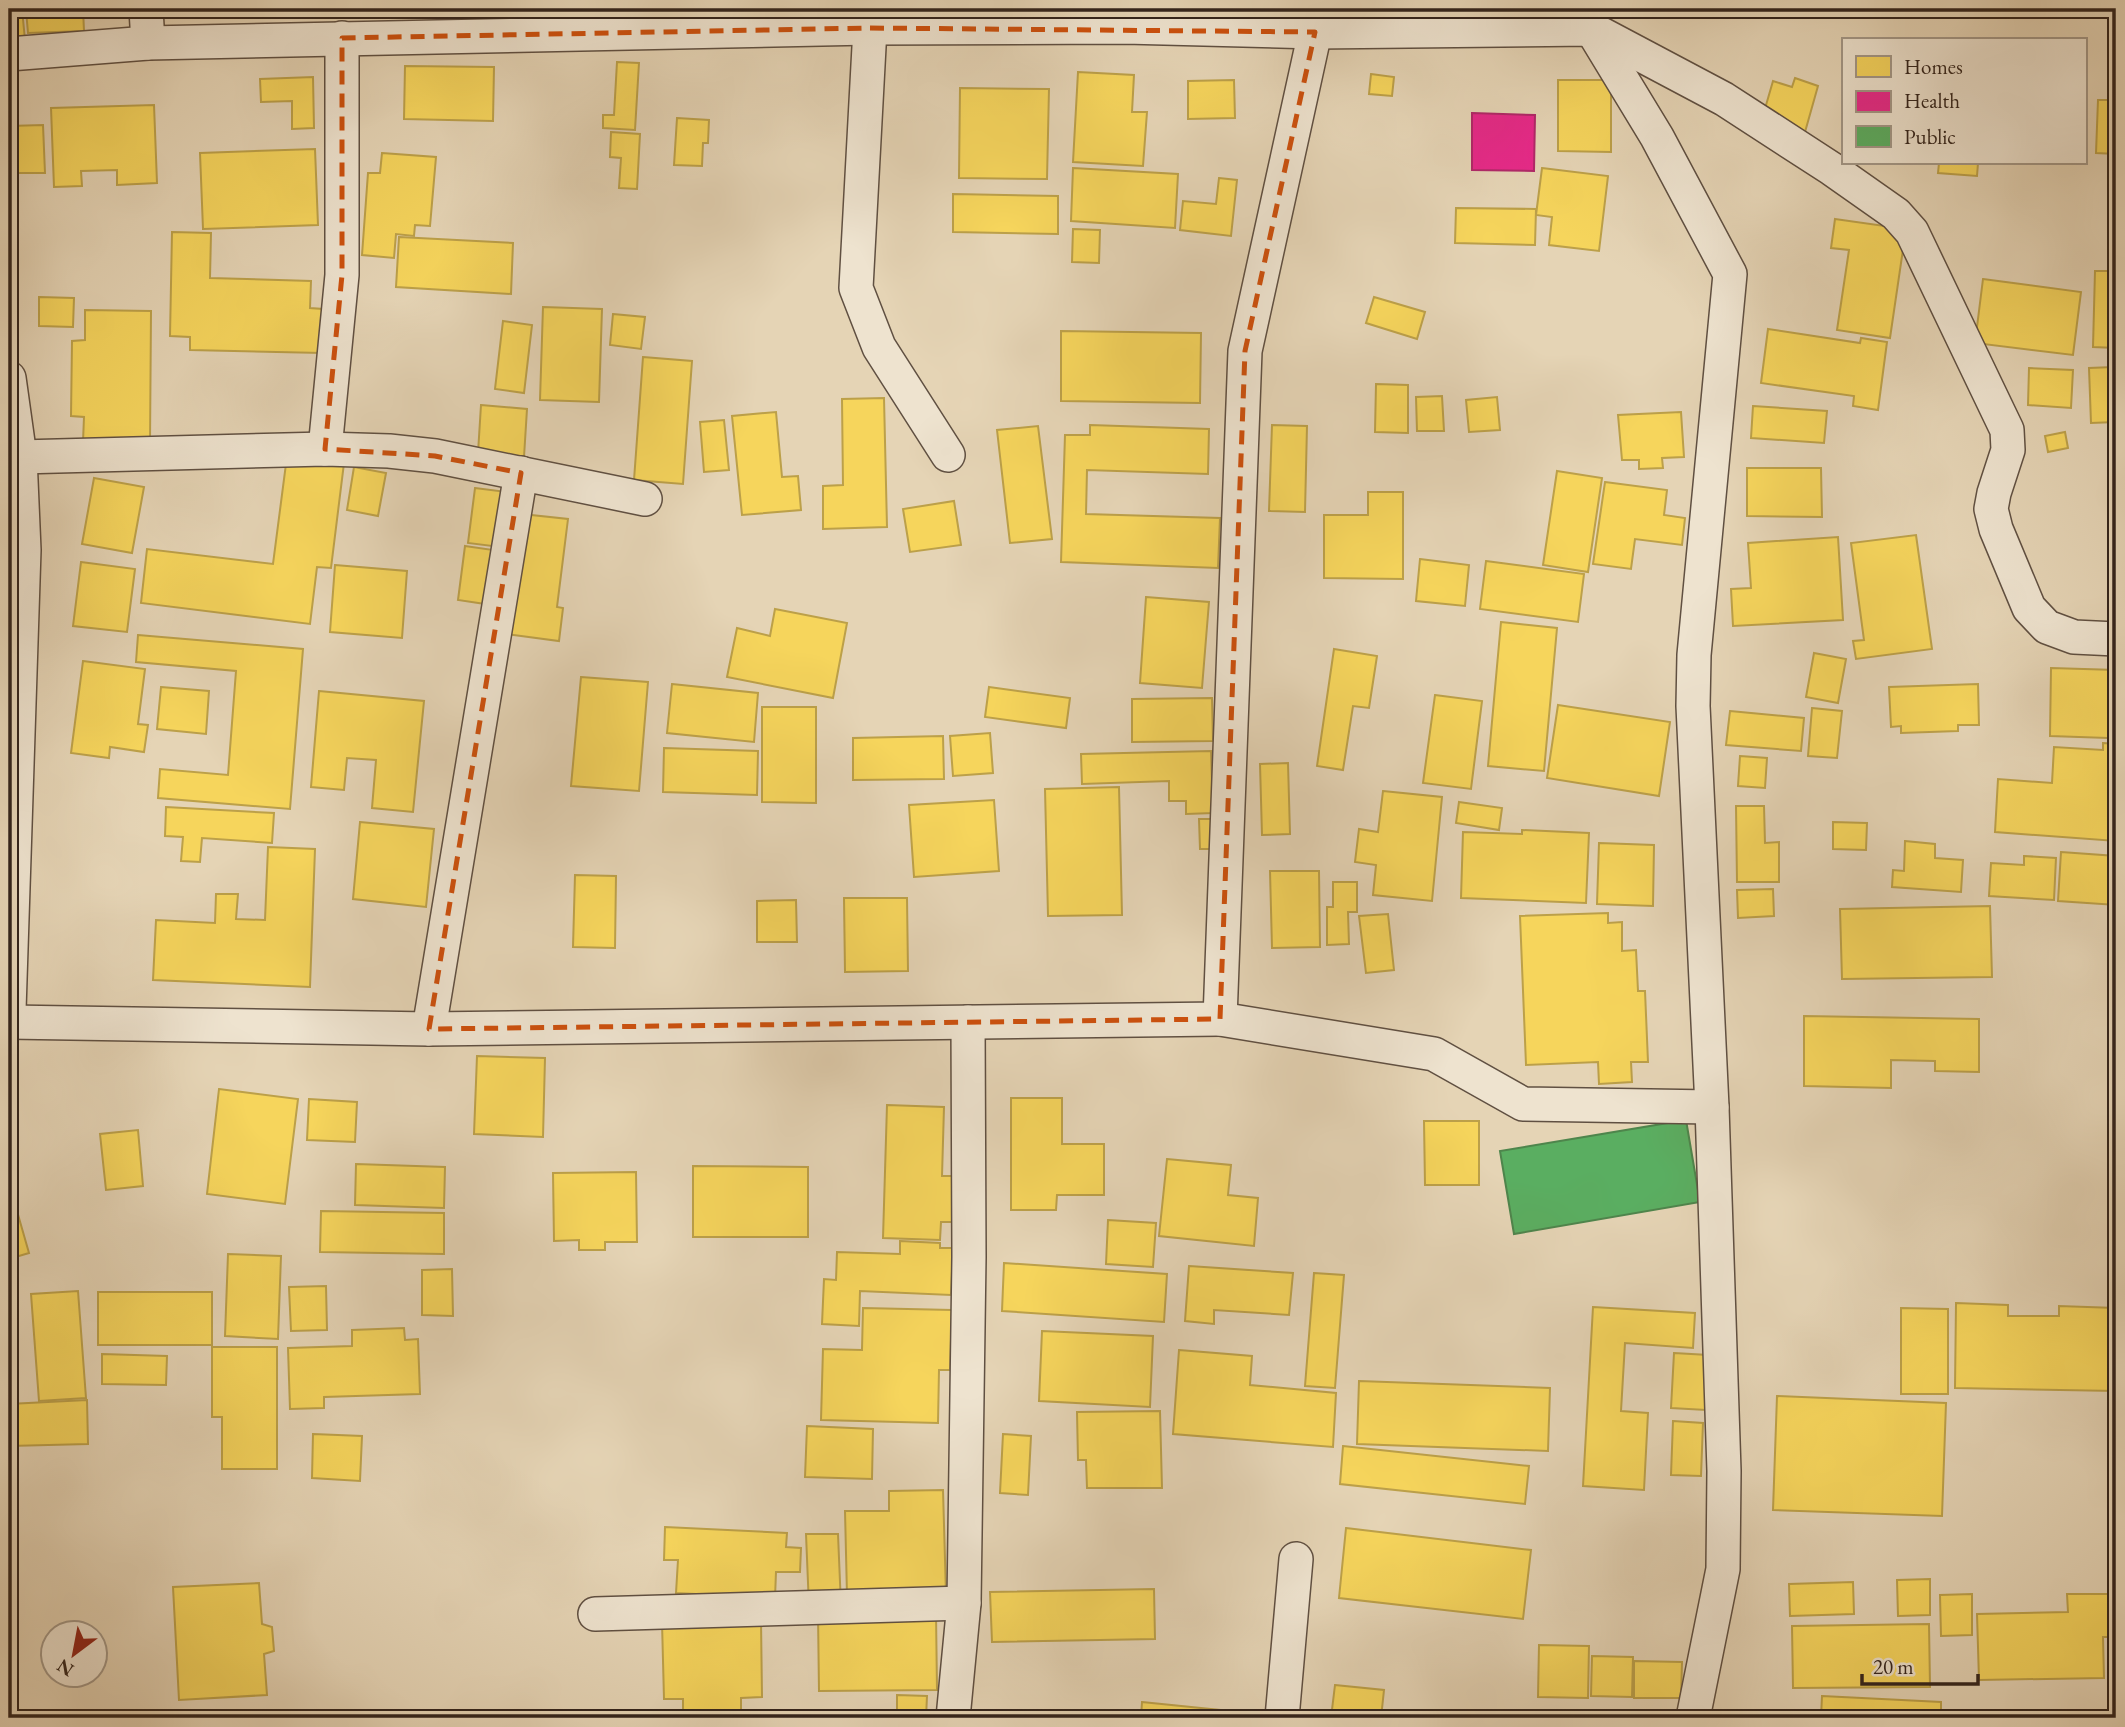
<svg xmlns="http://www.w3.org/2000/svg" width="2125" height="1727" viewBox="0 0 2125 1727" font-family="'EB Garamond',serif">
<rect width="100%" height="100%" fill="#e5d4b5"/>
<filter id="stains"><feTurbulence type="fractalNoise" baseFrequency=".00286" numOctaves="4"/><feColorMatrix values="0 0 0 0 .2 0 0 0 0 .09 0 0 0 0 .02 0 0 0 .5 -.17"/></filter>
<radialGradient id="worn" r=".72"><stop offset=".6" stop-color="#630" stop-opacity="0"/><stop offset="1" stop-color="#630" stop-opacity=".3"/></radialGradient>
<g fill="#f6d55c" stroke="#bca049" stroke-width="2">
<polygon points="9,9 22,9 25,40 9,41"/>
<polygon points="83,9 84,31 28,33 26,10"/>
<polygon points="189,9 264,9 264,13 189,12"/>
<polygon points="617,62 639,63 635,130 603,128 603,115 614,115"/>
<polygon points="405,66 494,67 493,121 404,119"/>
<polygon points="1078,72 1134,75 1132,112 1147,112 1143,166 1073,162"/>
<polygon points="1371,74 1394,77 1392,96 1369,94"/>
<polygon points="313,77 314,128 292,129 292,101 261,102 260,79"/>
<polygon points="1795,78 1818,86 1805,132 1762,119 1773,81 1792,87"/>
<polygon points="1234,80 1235,118 1188,119 1188,81"/>
<polygon points="1558,80 1611,80 1611,152 1558,151"/>
<polygon points="960,88 1049,89 1047,179 959,178"/>
<polygon points="2098,100 2116,100 2116,154 2096,153"/>
<polygon points="154,105 157,183 117,185 117,170 81,171 82,186 54,187 51,108"/>
<polygon points="677,118 709,120 708,143 703,143 702,166 674,165"/>
<polygon points="43,125 45,173 9,173 9,126"/>
<polygon points="611,132 640,134 637,189 619,188 621,158 610,157"/>
<polygon points="315,149 318,225 203,229 200,153"/>
<polygon points="382,153 436,157 430,226 415,225 414,236 396,234 394,258 362,255 368,173 380,173"/>
<polygon points="1939,163 1978,163 1977,176 1938,173"/>
<polygon points="1073,168 1178,174 1175,228 1071,221"/>
<polygon points="1542,168 1608,176 1599,251 1549,245 1552,217 1536,215"/>
<polygon points="1219,178 1237,180 1231,236 1180,230 1183,201 1216,204"/>
<polygon points="953,194 1058,196 1058,234 953,232"/>
<polygon points="1456,208 1536,209 1535,245 1455,243"/>
<polygon points="1835,219 1906,229 1890,338 1837,330 1849,250 1831,248"/>
<polygon points="1073,229 1100,230 1099,263 1072,262"/>
<polygon points="172,232 211,233 210,278 311,281 310,308 323,309 322,353 190,350 190,337 170,336"/>
<polygon points="399,237 513,243 511,294 396,287"/>
<polygon points="2095,271 2116,271 2116,348 2093,347"/>
<polygon points="1983,279 2081,292 2073,355 1975,343"/>
<polygon points="39,297 74,298 73,327 39,326"/>
<polygon points="1374,297 1425,312 1417,339 1366,323"/>
<polygon points="543,307 602,309 599,402 540,400"/>
<polygon points="85,310 151,311 150,443 83,442 84,417 71,416 72,341 85,340"/>
<polygon points="613,314 645,317 641,349 610,345"/>
<polygon points="503,321 532,325 524,393 495,389"/>
<polygon points="1768,329 1860,343 1861,338 1887,342 1878,410 1853,406 1854,396 1761,383"/>
<polygon points="1061,331 1201,333 1200,403 1061,401"/>
<polygon points="643,357 692,361 683,484 634,480"/>
<polygon points="2113,367 2116,422 2091,423 2089,368"/>
<polygon points="2029,368 2073,370 2071,408 2028,405"/>
<polygon points="1376,384 1408,385 1408,433 1375,432"/>
<polygon points="1442,396 1444,431 1417,431 1416,397"/>
<polygon points="1497,397 1500,430 1469,432 1466,400"/>
<polygon points="884,398 887,527 823,529 823,486 843,485 842,399"/>
<polygon points="481,405 527,409 524,457 478,453"/>
<polygon points="1753,406 1827,411 1824,443 1751,438"/>
<polygon points="776,412 782,477 798,476 801,510 742,515 732,416"/>
<polygon points="1681,412 1684,457 1662,458 1663,468 1639,469 1639,460 1622,460 1618,415"/>
<polygon points="724,420 729,470 704,472 700,422"/>
<polygon points="1090,425 1209,429 1208,474 1087,470 1086,514 1220,518 1218,568 1061,562 1065,435 1090,435"/>
<polygon points="1272,425 1307,426 1305,512 1269,511"/>
<polygon points="1038,426 1052,539 1010,543 997,430"/>
<polygon points="2065,432 2068,448 2048,452 2045,436"/>
<polygon points="287,456 344,463 331,568 317,567 310,624 141,603 147,549 273,564"/>
<polygon points="354,467 386,473 378,516 347,510"/>
<polygon points="1747,468 1821,468 1822,517 1747,516"/>
<polygon points="1557,471 1602,478 1588,572 1543,565"/>
<polygon points="94,478 144,487 132,553 82,544"/>
<polygon points="1605,482 1667,490 1664,515 1685,518 1682,545 1635,539 1631,569 1593,564"/>
<polygon points="475,488 507,492 500,547 468,543"/>
<polygon points="1368,492 1403,492 1403,579 1324,578 1324,515 1368,515"/>
<polygon points="954,501 961,545 910,552 903,509"/>
<polygon points="522,514 568,519 557,607 563,608 559,641 507,634"/>
<polygon points="1916,535 1932,649 1856,659 1853,641 1864,640 1851,543"/>
<polygon points="1838,537 1843,620 1733,626 1731,589 1751,588 1748,543"/>
<polygon points="465,546 500,551 492,605 458,600"/>
<polygon points="1420,559 1469,565 1465,606 1416,601"/>
<polygon points="1486,561 1584,574 1578,622 1480,609"/>
<polygon points="81,562 135,569 127,632 73,626"/>
<polygon points="335,565 407,571 402,638 330,632"/>
<polygon points="1146,597 1209,602 1202,688 1140,683"/>
<polygon points="775,609 847,623 833,698 727,677 737,628 770,636"/>
<polygon points="1501,622 1557,628 1544,771 1488,766"/>
<polygon points="138,635 303,649 290,809 158,798 160,769 228,775 236,671 136,662"/>
<polygon points="1334,649 1377,656 1369,708 1353,706 1343,770 1317,766"/>
<polygon points="1814,653 1846,659 1838,703 1806,697"/>
<polygon points="83,661 145,669 138,724 148,725 144,752 110,747 109,758 71,753"/>
<polygon points="2051,668 2116,670 2116,731 2108,730 2108,738 2050,736"/>
<polygon points="581,677 648,682 639,791 571,786"/>
<polygon points="672,684 758,693 754,742 667,733"/>
<polygon points="1978,684 1979,725 1958,725 1958,731 1901,733 1901,726 1891,727 1889,687"/>
<polygon points="161,687 209,691 206,734 157,729"/>
<polygon points="989,687 1070,698 1066,728 985,717"/>
<polygon points="319,691 424,701 413,812 372,808 376,760 347,758 344,790 311,787"/>
<polygon points="1435,695 1482,701 1471,789 1423,783"/>
<polygon points="1212,698 1213,741 1132,742 1132,699"/>
<polygon points="1558,705 1670,722 1659,796 1547,778"/>
<polygon points="762,707 816,707 816,803 762,802"/>
<polygon points="1812,708 1842,711 1837,758 1808,756"/>
<polygon points="1730,711 1804,718 1801,751 1726,745"/>
<polygon points="990,733 993,773 953,776 950,736"/>
<polygon points="943,736 944,779 853,780 853,738"/>
<polygon points="2103,743 2116,744 2116,841 1995,832 1998,779 2052,783 2054,747 2103,750"/>
<polygon points="664,748 758,751 757,795 663,792"/>
<polygon points="1211,751 1213,813 1186,814 1186,801 1169,801 1169,781 1082,784 1081,754"/>
<polygon points="1740,756 1767,758 1765,788 1738,786"/>
<polygon points="1288,763 1290,834 1262,835 1260,764"/>
<polygon points="1119,787 1122,915 1048,916 1045,789"/>
<polygon points="1383,791 1442,797 1432,901 1373,895 1376,865 1355,862 1359,829 1378,832"/>
<polygon points="994,800 999,871 914,877 909,805"/>
<polygon points="1459,802 1502,808 1499,830 1456,823"/>
<polygon points="1736,806 1764,806 1765,843 1779,842 1779,882 1737,882"/>
<polygon points="166,807 274,813 272,843 202,838 200,862 181,861 183,837 165,836"/>
<polygon points="1199,819 1214,819 1215,849 1200,849"/>
<polygon points="360,822 434,829 426,907 353,899"/>
<polygon points="1833,822 1867,823 1866,850 1833,849"/>
<polygon points="1522,830 1589,833 1586,903 1461,898 1463,832 1522,834"/>
<polygon points="1905,841 1935,844 1935,858 1963,860 1961,892 1892,887 1893,870 1904,871"/>
<polygon points="1599,843 1654,845 1653,906 1597,904"/>
<polygon points="268,847 315,849 310,987 153,980 156,920 215,923 216,894 238,894 236,919 265,920"/>
<polygon points="2061,852 2116,856 2116,905 2058,901"/>
<polygon points="2024,856 2056,858 2054,900 1989,896 1991,863 2024,865"/>
<polygon points="1270,871 1319,871 1320,947 1272,948"/>
<polygon points="575,875 616,876 615,948 573,947"/>
<polygon points="1333,882 1357,882 1357,912 1348,912 1349,944 1327,945 1327,907 1333,907"/>
<polygon points="1773,889 1774,916 1738,918 1737,890"/>
<polygon points="844,898 907,898 908,971 845,972"/>
<polygon points="796,900 797,942 757,942 757,901"/>
<polygon points="1990,906 1992,977 1842,979 1840,909"/>
<polygon points="1608,913 1608,923 1622,922 1622,951 1636,950 1638,991 1645,991 1648,1062 1631,1062 1632,1082 1599,1084 1598,1062 1526,1065 1520,916"/>
<polygon points="1388,914 1394,970 1366,973 1359,916"/>
<polygon points="1804,1016 1979,1019 1979,1072 1935,1071 1935,1061 1891,1060 1891,1088 1804,1086"/>
<polygon points="477,1056 545,1058 543,1137 474,1134"/>
<polygon points="219,1089 298,1099 285,1204 207,1194"/>
<polygon points="1011,1098 1062,1098 1062,1144 1104,1144 1104,1195 1057,1195 1056,1210 1011,1210"/>
<polygon points="309,1099 357,1102 355,1142 307,1140"/>
<polygon points="887,1105 944,1107 942,1176 956,1176 955,1222 941,1222 940,1240 883,1238"/>
<polygon points="1424,1121 1479,1121 1479,1185 1425,1185"/>
<polygon points="138,1130 143,1186 106,1190 100,1134"/>
<polygon points="11,1146 16,1166 9,1168 9,1147"/>
<polygon points="1167,1159 1231,1165 1228,1195 1258,1198 1254,1246 1159,1236"/>
<polygon points="356,1164 445,1167 444,1208 355,1205"/>
<polygon points="693,1166 808,1167 808,1237 693,1237"/>
<polygon points="636,1172 637,1242 605,1242 605,1250 579,1250 579,1240 554,1241 553,1173"/>
<polygon points="9,1183 29,1253 9,1259"/>
<polygon points="321,1211 444,1213 444,1254 320,1252"/>
<polygon points="1108,1220 1156,1223 1153,1267 1106,1264"/>
<polygon points="900,1241 940,1243 940,1248 953,1248 951,1295 860,1291 859,1326 822,1324 824,1279 836,1280 837,1252 900,1254"/>
<polygon points="228,1254 281,1256 278,1339 225,1336"/>
<polygon points="1004,1263 1167,1274 1164,1322 1002,1311"/>
<polygon points="1189,1266 1293,1273 1289,1315 1214,1310 1214,1324 1185,1321"/>
<polygon points="452,1269 453,1316 422,1315 422,1270"/>
<polygon points="1314,1273 1344,1275 1335,1388 1305,1386"/>
<polygon points="326,1286 327,1330 291,1331 289,1287"/>
<polygon points="78,1291 86,1398 39,1401 31,1294"/>
<rect x="98" y="1292" width="114" height="53"/>
<polygon points="1956,1303 2008,1305 2008,1316 2059,1316 2059,1306 2116,1308 2116,1391 1955,1388"/>
<polygon points="1593,1307 1695,1313 1693,1348 1625,1343 1621,1411 1648,1413 1644,1490 1583,1486"/>
<polygon points="863,1308 952,1310 950,1370 939,1370 938,1423 821,1420 823,1349 862,1350"/>
<polygon points="1901,1308 1948,1309 1948,1394 1901,1394"/>
<polygon points="404,1328 405,1340 418,1339 420,1394 324,1397 324,1408 290,1409 288,1348 352,1346 352,1330"/>
<polygon points="1042,1331 1153,1336 1150,1407 1039,1401"/>
<polygon points="212,1347 277,1347 277,1469 222,1469 222,1417 212,1417"/>
<polygon points="1179,1350 1252,1356 1250,1385 1336,1393 1333,1447 1173,1434"/>
<polygon points="1674,1353 1708,1355 1706,1410 1671,1408"/>
<polygon points="102,1354 167,1356 166,1385 102,1384"/>
<polygon points="1359,1381 1550,1388 1548,1451 1357,1444"/>
<polygon points="1777,1396 1946,1403 1942,1516 1773,1510"/>
<polygon points="87,1400 88,1444 9,1446 9,1404"/>
<polygon points="1160,1411 1162,1488 1087,1488 1086,1460 1078,1460 1077,1412"/>
<polygon points="1673,1421 1703,1423 1701,1476 1671,1475"/>
<polygon points="807,1426 873,1429 872,1479 805,1477"/>
<polygon points="313,1434 362,1436 360,1481 312,1478"/>
<polygon points="1003,1434 1031,1436 1028,1495 1000,1493"/>
<polygon points="1343,1446 1529,1466 1525,1504 1340,1484"/>
<polygon points="943,1490 946,1594 847,1595 845,1511 889,1511 889,1491"/>
<polygon points="665,1527 787,1533 786,1547 801,1548 800,1572 776,1572 775,1598 676,1593 678,1560 664,1560"/>
<polygon points="1346,1528 1531,1550 1523,1619 1339,1598"/>
<polygon points="806,1534 838,1534 841,1606 809,1607"/>
<polygon points="1930,1579 1930,1615 1898,1616 1897,1580"/>
<polygon points="1853,1582 1854,1614 1790,1616 1789,1584"/>
<polygon points="259,1583 262,1624 272,1627 274,1651 264,1654 267,1695 179,1700 173,1587"/>
<polygon points="1154,1589 1155,1639 992,1642 990,1592"/>
<polygon points="1972,1594 1972,1635 1941,1636 1940,1595"/>
<polygon points="2067,1594 2111,1594 2112,1637 2103,1637 2104,1678 1979,1680 1977,1614 2068,1612"/>
<polygon points="936,1613 937,1690 819,1691 818,1614"/>
<polygon points="761,1621 762,1697 741,1698 741,1713 683,1714 683,1699 664,1699 662,1622"/>
<polygon points="1929,1624 1930,1687 1793,1688 1792,1626"/>
<polygon points="1539,1645 1589,1646 1588,1698 1538,1697"/>
<polygon points="1592,1656 1633,1657 1632,1697 1591,1696"/>
<polygon points="1634,1661 1682,1662 1681,1698 1634,1698"/>
<polygon points="1335,1685 1384,1690 1381,1718 1331,1718"/>
<polygon points="897,1695 927,1696 926,1718 897,1718"/>
<polygon points="1822,1696 1941,1702 1941,1718 1821,1718"/>
<polygon points="1142,1702 1269,1715 1269,1718 1141,1718"/>
<polygon points="1975,1711 2077,1713 2077,1718 1975,1718"/>
</g>
<polygon fill="#e7298a" stroke="#b12869" stroke-width="2" points="1472,113 1535,115 1534,171 1472,170"/>
<polygon fill="#5aae61" stroke="#4e854c" stroke-width="2" points="1686,1120 1700,1202 1514,1234 1500,1151"/>
<g fill="none" stroke-linecap="round" stroke-linejoin="round">
<defs>
<g id="minor">
<polyline points="146,9 148,43"/>
<polyline points="870,28 856,288 879,347 948,455"/>
<polyline points="1592,30 1657,137 1730,274 1694,655 1693,706 1712,1107 1724,1471 1723,1569 1693,1718"/>
<polyline points="9,54 148,43 870,28 1125,27 1315,32 1592,29 1724,99 1832,169 1896,214 1912,232 2007,430 2008,450 1994,493 1991,509 1996,529 2029,608 2047,627 2074,637 2116,639"/>
<polyline points="9,378 20,457 24,550 9,1010"/>
<polyline points="325,449 342,275 342,38"/>
<polyline points="20,457 325,449 389,451 435,456 645,499"/>
<polyline points="1220,1019 1434,1054 1523,1104 1712,1107"/>
<polyline points="9,1022 429,1029 1220,1019 1245,351 1315,32"/>
<polyline points="429,1029 521,473"/>
<polyline points="595,1614 964,1603"/>
<polyline points="953,1718 964,1603 969,1257 968,1022"/>
<polyline points="1282,1718 1296,1559"/>
</g>
</defs>
<use href="#minor" stroke="#605042" stroke-width="36"/>
<use href="#minor" stroke="#eee3cf" stroke-width="33"/>
</g>
<path fill="none" stroke="#cd510e" stroke-width="5" stroke-dasharray="14 9" stroke-linejoin="round" d="M870,28L1315,32L1245,351L1220,1019L429,1029L521,473L435,456L325,449L342,275V38Z"/>
<rect width="2125" height="1727" fill="none" stroke="#e5d4b5" stroke-width="35"/>
<rect x="10" y="10" width="2104" height="1706" fill="none" stroke="#33241c" stroke-width="3.5"/>
<rect x="18" y="18" width="2090" height="1692" fill="none" stroke="#33241c" stroke-width="2"/>
<rect x="1842" y="38" width="245" height="126" fill="#eee3cf" stroke="#a39787" stroke-width="2"/>
<rect x="1856" y="56" width="35" height="21" fill="#f6d55c" stroke="#a39787" stroke-width="2"/>
<text x="1904" y="74" font-size="21" fill="#33241c">Homes</text>
<rect x="1856" y="91" width="35" height="21" fill="#e7298a" stroke="#a39787" stroke-width="2"/>
<text x="1904" y="108" font-size="21" fill="#33241c">Health</text>
<rect x="1856" y="126" width="35" height="21" fill="#5aae61" stroke="#a39787" stroke-width="2"/>
<text x="1904" y="144" font-size="21" fill="#33241c">Public</text>
<g transform="translate(74 1654) rotate(212)"><circle r="33" fill="#eee3cf" stroke="#a39787" stroke-width="2"/>
<path d="M0-5L12 26L0 18L-12 26Z" fill="#8f2418"/>
<text y="-10" font-size="19" font-weight="bold" text-anchor="middle" fill="#33241c">N</text>
</g>
<path d="M1862 1674v10h116v-10" fill="none" stroke="#33241c" stroke-width="3.5"/>
<text x="1873" y="1674" font-size="21" fill="#33241c" stroke="#eee3cf" stroke-width="5" paint-order="stroke">20 m</text>
<rect width="100%" height="100%" filter="url(#stains)"/>
<rect width="100%" height="100%" fill="url(#worn)"/>
</svg>
